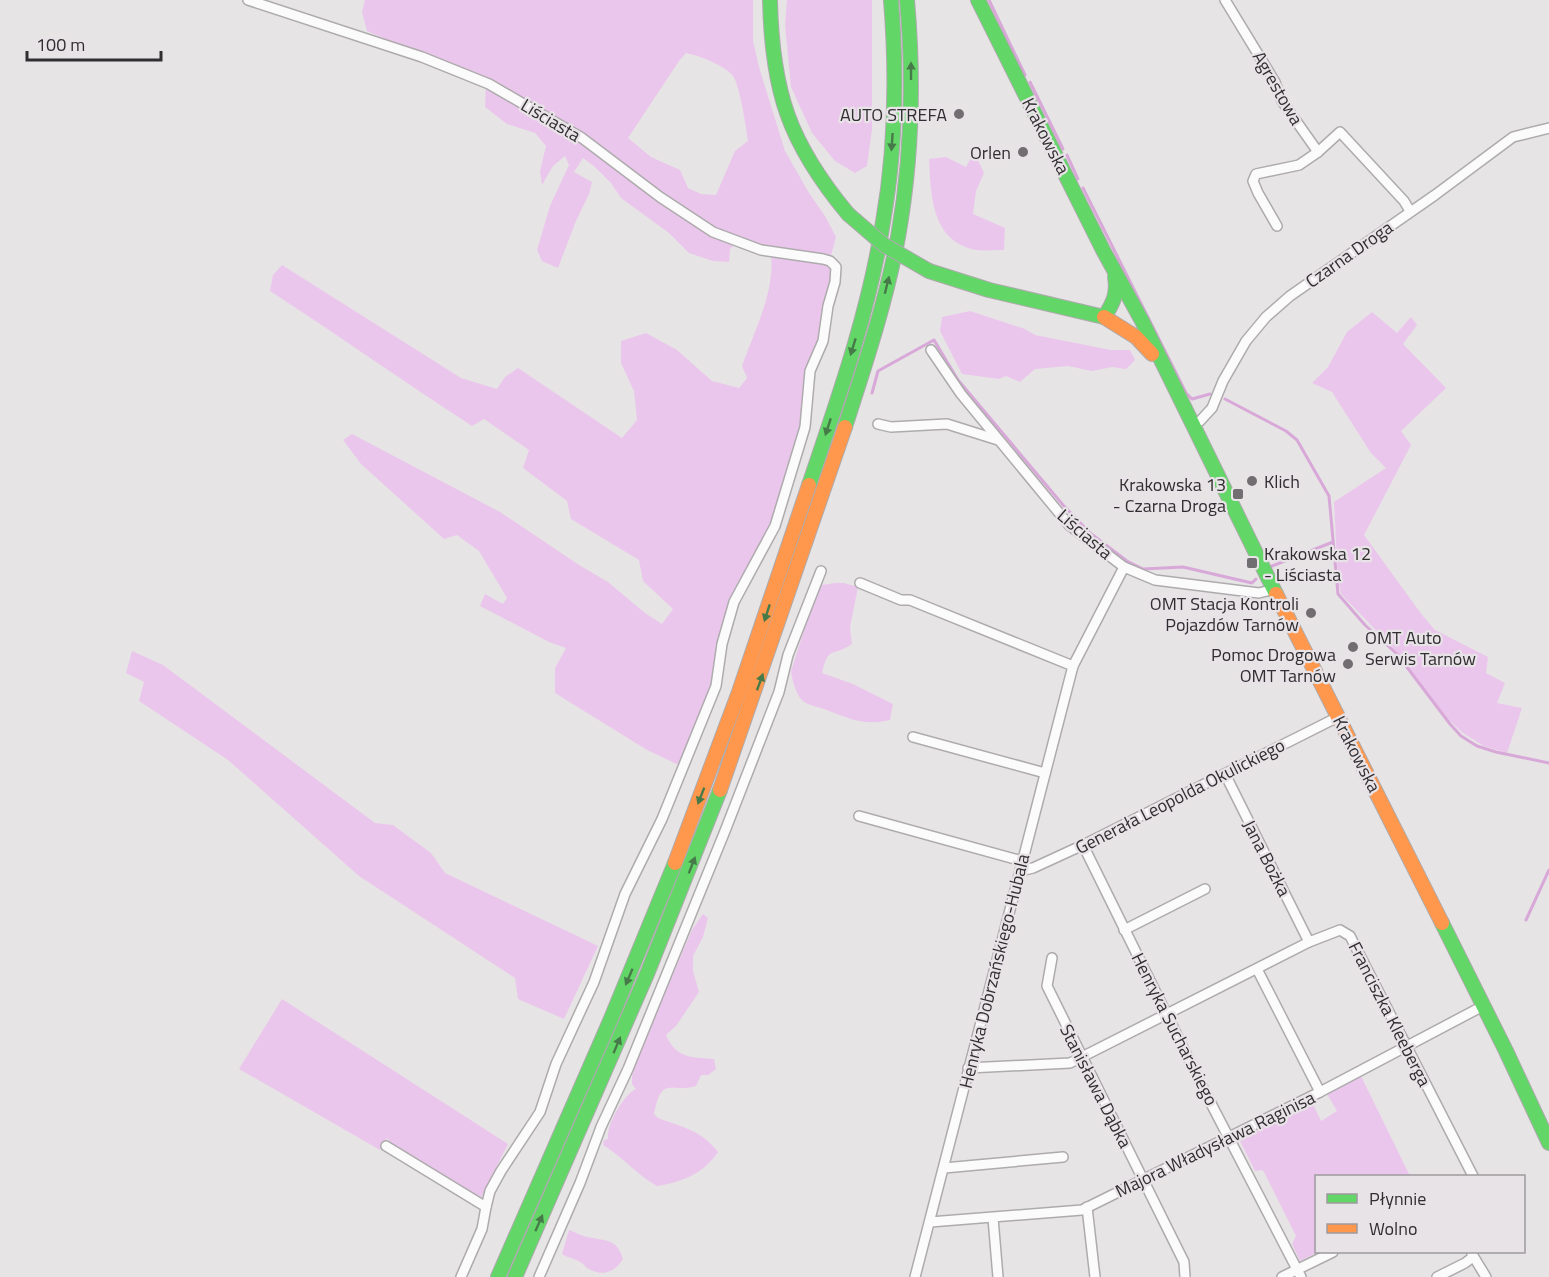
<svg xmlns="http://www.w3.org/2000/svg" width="1549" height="1277" viewBox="0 0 1549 1277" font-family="'Titillium Web',sans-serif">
<rect width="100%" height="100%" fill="#e7e4e6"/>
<g fill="#ebc6ec" fill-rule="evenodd">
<path d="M365,0H753V41L759,67L785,151L809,193L825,216L836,237L830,259L835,260L832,290L811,369L804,425L776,516L739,590L720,661L683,767L647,750L555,693V668L566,648L549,642L480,606L485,594L503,604L507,598L479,551L457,535L444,539L361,464L343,440L352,434L500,512L579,565L608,582L645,613L662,624L673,609L643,581L639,560L571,519L567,501L523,468L529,450L484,419L472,426C404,382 338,335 270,291L273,275L282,265L461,378L497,389L505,377L518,368L622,438L637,420L634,391L621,363V341L646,333L677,350L712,381L739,388L747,378L742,366C755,329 775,293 771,253L737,242L730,249L729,262L713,261L689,253L669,233L621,198L611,183L595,167L583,158L574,172L592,182L589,194L576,221L558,268L542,261L537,250L550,206L569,165L565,156L553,166L542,185L540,171L546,146L535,133L507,124L485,107L486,82L367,31L362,12ZM686,53C698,55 726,66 733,76C740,86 746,128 748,141L735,151L716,195L701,194L688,188L680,170L651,157L628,138L679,61Z"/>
<polygon points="787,0 872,0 872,129 867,166 855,173 835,161 812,133 791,87 785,25"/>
<path d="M974,152L984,173L976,191L973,214L1005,228L1004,250C995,250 985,251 976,250C931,241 931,195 929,159L946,157L966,167Z"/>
<polygon points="970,311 1025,329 1035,335 1111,350 1130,350 1135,360 1126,369 1112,367 1092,371 1068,366 1035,369 1020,382 1006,376 999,379 962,374 940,331 942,317"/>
<polygon points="1372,312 1397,333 1411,317 1417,325 1403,344 1446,388 1401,431 1411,445 1364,535 1422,615 1435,630 1488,657 1486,673 1505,683 1497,703 1522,708 1507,753 1484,746 1463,733 1449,720 1393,648 1341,594 1338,580 1334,502 1386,468 1371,453 1332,392 1312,383 1328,367 1347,332"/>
<path d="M835,583H844L858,587L850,627L852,644C832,658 829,644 822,673L853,684L893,704L890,720C862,727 847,717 821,708C814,706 804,704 800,698C795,690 792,680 791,671L817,590L822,585Z"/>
<polygon points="132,651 163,665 375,823 393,825 431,853 445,873 598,946 564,1019 518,999 515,978 359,876 228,760 139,701 144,682 126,673"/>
<path d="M703,914L708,918L703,937L693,956V971L699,992L676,1026L666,1035C676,1059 692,1057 714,1059L716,1069L708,1075H701L696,1086C670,1094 662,1074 654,1114L658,1118C683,1127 702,1131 718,1152C704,1173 683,1182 657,1186C637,1175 623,1157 603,1145L604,1140L608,1139C606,1126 623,1095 636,1089L632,1084V1075L640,1051L692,930Z"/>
<polygon points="282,999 508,1144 481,1198 392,1144 387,1138 380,1150 239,1069"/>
<polygon points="1361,1076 1410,1176 1316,1176 1316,1252 1318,1252 1300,1261 1292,1244 1296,1236 1264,1172 1262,1170 1255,1171 1239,1139 1312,1102 1321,1121 1337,1111 1327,1094"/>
<path d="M569,1230C575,1232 581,1236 588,1237C605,1241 617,1238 623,1259C614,1273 602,1277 587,1268C584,1266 583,1263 580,1262C574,1258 568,1258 562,1254Z"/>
</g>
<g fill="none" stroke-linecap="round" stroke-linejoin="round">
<g stroke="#d8a8d8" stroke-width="3">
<polyline points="989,0 1025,75"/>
<polyline points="1030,82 1063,149"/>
<polyline points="1067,155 1078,179"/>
<polyline points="1083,188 1186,393 1192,399 1210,394"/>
<polyline points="872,393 878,371 934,340 958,380 1063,505 1090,533 1127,561 1143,569 1183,567 1252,583 1256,579"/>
<polyline points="1225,399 1286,431 1297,440 1329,496 1338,594 1365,625 1397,654 1450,724 1461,736 1477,746 1496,752 1549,763"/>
<polyline points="1272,566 1333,542"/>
<polyline points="1526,920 1549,870"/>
</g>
<defs>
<g id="street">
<polyline points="248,0 422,57 489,84 582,138 660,197 713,232 761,250 823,259 830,261 836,267 835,282 828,306 823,341 810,371 805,427 775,526 734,602 722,644 716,686 662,819 625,894 594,982 556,1064 540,1112 501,1171 490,1191 486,1207"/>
<polyline points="1225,0 1275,82 1282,101 1318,152 1340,132 1404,201 1410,211"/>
<polyline points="1277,226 1258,193 1253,181 1256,174 1299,165 1318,152"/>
<polyline points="931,350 961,394 1069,525 1124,567 1155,580 1259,593 1274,589"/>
<polyline points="878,424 891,427 947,424 998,440"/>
<polyline points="1192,425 1200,421 1212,408 1223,381 1246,341 1266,317 1290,296 1435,195 1513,137 1549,128"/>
<polyline points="860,583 901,600 910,600 1073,666"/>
<polyline points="913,737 1045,773"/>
<polyline points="1225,774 1309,942"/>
<polyline points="859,816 1022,861"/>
<polyline points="1083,845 1204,1090 1301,1277"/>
<polyline points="1020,871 1033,868 1083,845 1338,717"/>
<polyline points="1124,930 1205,889"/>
<polyline points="1052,958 1047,986 1184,1262 1185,1277"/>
<polyline points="1257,969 1320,1092"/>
<polyline points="968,1068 1070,1063 1309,942 1340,930 1350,936 1473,1176"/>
<polyline points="386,1146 486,1207 482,1229 461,1277"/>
<polyline points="944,1168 1063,1157"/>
<polyline points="1087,1207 1095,1277"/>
<polyline points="993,1218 998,1277"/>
<polyline points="930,1222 1082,1210 1320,1092 1483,1006"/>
<polyline points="1472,1254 1486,1277"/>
<polyline points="539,1277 580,1183 601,1127 628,1069 725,831 779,692 788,655 821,571"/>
<polyline points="915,1277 1073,666 1124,567"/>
<polyline points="1282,1277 1333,1252"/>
<polyline points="1437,1277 1465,1263 1473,1257"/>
</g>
<g id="fast">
<path d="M770,0C772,92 789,143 848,214"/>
<polyline points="978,0 1103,250 1142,321 1276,594"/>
<polyline points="929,271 989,290 1104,317"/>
<path d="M1104,317C1113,304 1118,293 1115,277"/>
<path d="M845,427C865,365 886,302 898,237C912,159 914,79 907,0"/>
<path d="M809,485C838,399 869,312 883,222C896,148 897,75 891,0"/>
<polyline points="1442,923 1506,1051 1549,1143"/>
<polyline points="498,1277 610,1021 675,863"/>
<polyline points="515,1277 647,974 720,790"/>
</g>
<g id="slow">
<polyline points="1104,317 1136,337 1152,354"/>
<polyline points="1276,594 1442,923"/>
<polyline points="720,790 845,427"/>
<polyline points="675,863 739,692 809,485"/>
</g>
</defs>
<use href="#street" stroke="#aeabad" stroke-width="12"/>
<use href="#fast" stroke="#aeabad" stroke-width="16"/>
<use href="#slow" stroke="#aeabad" stroke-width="16"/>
<use href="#street" stroke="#fbfbfb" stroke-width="9"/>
<use href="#fast" stroke="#63d668" stroke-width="14"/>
<use href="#slow" stroke="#ff974d" stroke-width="14"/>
<defs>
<polyline id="fast-bridge" points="848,214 884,245 929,271"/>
</defs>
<use href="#fast-bridge" stroke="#aeabad" stroke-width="16" stroke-linecap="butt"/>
<use href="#fast-bridge" stroke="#63d668" stroke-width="14"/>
</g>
<defs><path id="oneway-solid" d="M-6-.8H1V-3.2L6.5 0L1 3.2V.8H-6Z" transform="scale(1.5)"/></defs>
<g fill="#477a49">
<use href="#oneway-solid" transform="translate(911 71) rotate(-90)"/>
<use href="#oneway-solid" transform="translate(892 142) rotate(94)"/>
<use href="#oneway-solid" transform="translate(887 285) rotate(-76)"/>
<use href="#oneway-solid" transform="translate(853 347) rotate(107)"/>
<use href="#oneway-solid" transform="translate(828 427) rotate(108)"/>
<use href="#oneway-solid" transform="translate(767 613) rotate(108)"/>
<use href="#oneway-solid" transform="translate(760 682) rotate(-70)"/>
<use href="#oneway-solid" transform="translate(701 796) rotate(111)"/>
<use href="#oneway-solid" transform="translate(692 865) rotate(-69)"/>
<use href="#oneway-solid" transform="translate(629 977) rotate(113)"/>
<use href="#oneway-solid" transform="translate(617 1045) rotate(-67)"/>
<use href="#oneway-solid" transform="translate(539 1223) rotate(-66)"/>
</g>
<g fill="#706e70" stroke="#e8e3e7" stroke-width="2">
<circle cx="959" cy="114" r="6"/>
<circle cx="1023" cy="152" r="6"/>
<circle cx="1252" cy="481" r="6"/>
<rect x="1232" y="488" width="12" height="12" rx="3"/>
<rect x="1246" y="557" width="12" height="12" rx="3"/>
<circle cx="1311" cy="613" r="6"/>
<circle cx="1353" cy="647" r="6"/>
<circle cx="1348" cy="664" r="6"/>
</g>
<g text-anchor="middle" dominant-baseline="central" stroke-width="4.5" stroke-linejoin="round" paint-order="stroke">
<g font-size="18" fill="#302e30" stroke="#e8e3e7">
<text transform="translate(1278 88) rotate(60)">Agrestowa</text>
<text transform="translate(551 120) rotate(31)">Liściasta</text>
<text transform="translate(1046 136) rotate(63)">Krakowska</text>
<text transform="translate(1349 254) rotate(-35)">Czarna Droga</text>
<text transform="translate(1085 534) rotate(41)">Liściasta</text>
<text transform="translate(1357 754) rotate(63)">Krakowska</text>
<text transform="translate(1180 796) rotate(-27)">Generała Leopolda Okulickiego</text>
<text transform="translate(1267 858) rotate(63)">Jana Bożka</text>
<text transform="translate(994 971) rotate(-76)">Henryka Dobrzańskiego-Hubala</text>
<text transform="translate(1390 1014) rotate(63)">Franciszka Kleeberga</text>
<text transform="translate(1175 1029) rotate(63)">Henryka Sucharskiego</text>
<text transform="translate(1096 1086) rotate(63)">Stanisława Dąbka</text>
<text transform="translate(1215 1144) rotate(-26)">Majora Władysława Raginisa</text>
</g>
<g font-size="18" fill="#302e30" stroke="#e8e3e7" text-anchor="end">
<text x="947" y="114">AUTO STREFA</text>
<text x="1011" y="152">Orlen</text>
<text x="1264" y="481" text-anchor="start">Klich</text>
<text x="1226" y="484">Krakowska 13<tspan x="1226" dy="21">- Czarna Droga</tspan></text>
<text x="1264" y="553" text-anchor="start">Krakowska 12<tspan x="1264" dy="21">- Liściasta</tspan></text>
<text x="1299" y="603">OMT Stacja Kontroli<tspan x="1299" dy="21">Pojazdów Tarnów</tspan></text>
<text x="1365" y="637" text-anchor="start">OMT Auto<tspan x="1365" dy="21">Serwis Tarnów</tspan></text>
<text x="1336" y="654">Pomoc Drogowa<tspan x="1336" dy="21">OMT Tarnów</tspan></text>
</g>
</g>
<rect x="1315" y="1175" width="210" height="78" fill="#e8e3e7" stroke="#9e9b9e" stroke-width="1.5"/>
<rect x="1327" y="1194" width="30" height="9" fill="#63d668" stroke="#9e9b9e" stroke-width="1.5"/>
<text x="1369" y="1205" font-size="18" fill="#302e30">Płynnie</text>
<rect x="1327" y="1224" width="30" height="9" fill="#ff974d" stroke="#9e9b9e" stroke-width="1.5"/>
<text x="1369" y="1235" font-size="18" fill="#302e30">Wolno</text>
<path d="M27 51v9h134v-9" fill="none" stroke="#302e30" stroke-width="3"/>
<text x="36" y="51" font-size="18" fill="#302e30" stroke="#e8e3e7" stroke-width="4.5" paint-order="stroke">100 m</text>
</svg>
